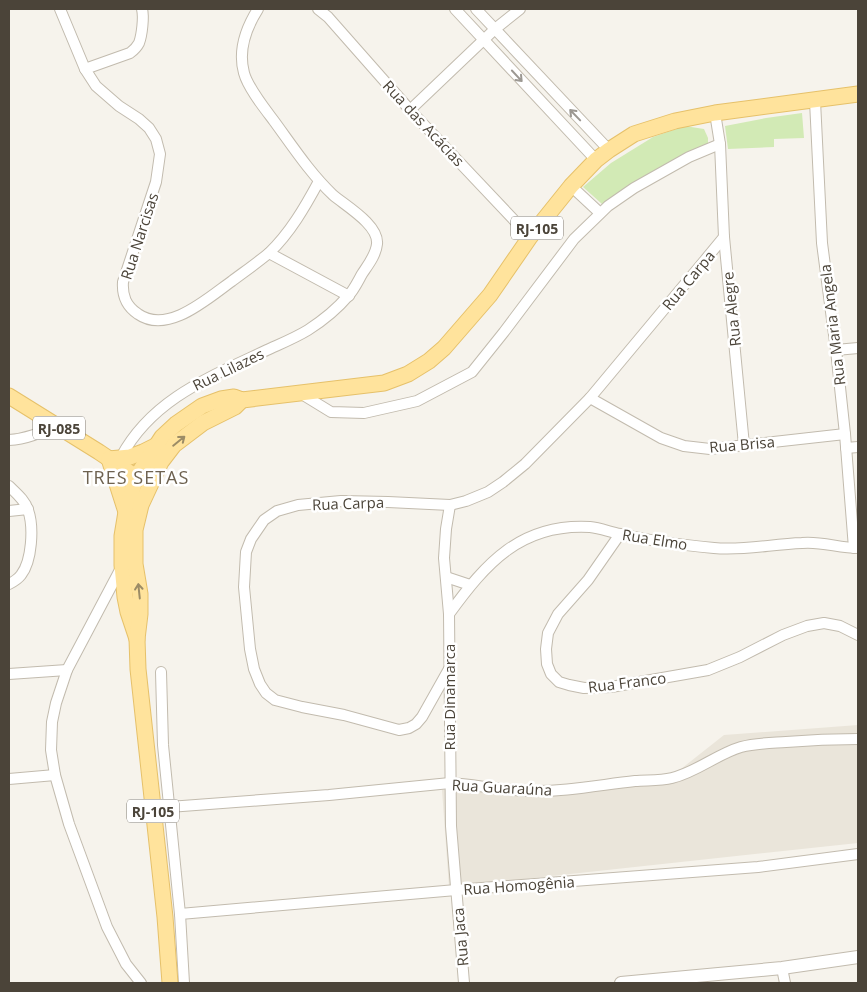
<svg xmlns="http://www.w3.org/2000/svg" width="867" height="992" viewBox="0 0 867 992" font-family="'Open Sans',sans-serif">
<rect width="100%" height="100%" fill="#f6f3ec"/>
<polygon fill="#eae5da" points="858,725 858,843 449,887 442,790 623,787 667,780 724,735"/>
<g fill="#d2eab5">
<polygon points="802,113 804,138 774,139 774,147 728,149 725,126 766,118"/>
<polygon points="685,126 704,129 708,138 708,145 602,204 583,187 611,163 653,137"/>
</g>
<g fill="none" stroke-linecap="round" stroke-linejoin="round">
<defs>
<g id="minor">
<path d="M60,9L85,69L96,86L119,106L139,119L149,128L156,139L160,154L156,182L123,282C122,296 126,306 138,314C168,335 208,298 232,281C244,272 257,263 269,253C290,233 305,207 319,181"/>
<polyline points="318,9 328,17 410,110 530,237"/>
<polyline points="455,9 596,160"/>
<polyline points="476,9 609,150"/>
<path d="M85,69L130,53C134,50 137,47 139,43C142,35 144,17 142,9"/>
<polyline points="815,101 822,243 836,350 845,434 854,548"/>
<polyline points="410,110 495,29 520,9"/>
<polyline points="715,113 720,144 724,237 744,445"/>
<polyline points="571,186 600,213"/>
<polyline points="269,253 349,296"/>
<polyline points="836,350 858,348"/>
<polyline points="300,393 331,412 364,413 417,401 472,372 504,332 574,239 608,206 634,188 689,157 720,144"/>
<polyline points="590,398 661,438 684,446 710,449 845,434"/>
<path d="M9,440C26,439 40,433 56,426"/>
<polyline points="846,448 858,447"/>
<path d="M121,457C152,399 210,377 267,350C280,344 295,338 308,330C322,321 337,309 348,296C354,290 358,281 362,274C368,265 376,255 377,244C379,225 346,206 333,195C310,173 293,147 274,121C265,109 248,88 244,73C238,51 246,28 258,9"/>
<path d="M9,486C16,493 25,500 28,510C34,527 32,561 21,575C18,579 13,582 9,584"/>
<polyline points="450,505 446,529 444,558 449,614 451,826 464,983"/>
<polyline points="9,511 28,509"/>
<polyline points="620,534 588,580 558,614 548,633 546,649 547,664 551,674 559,682 569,685 584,688 611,687 708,670 740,657 783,635 807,626 824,623 840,626 858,635"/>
<polyline points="122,566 67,670 56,703 52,722 51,750 55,775 69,824 107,927 126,964 141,983"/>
<polyline points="446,577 470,585"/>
<path d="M449,614C486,563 521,523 590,527C600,528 610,532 620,534C651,541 683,545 714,548C743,551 772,544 802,543C821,541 839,548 858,548"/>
<polyline points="449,669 422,717 416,724 409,728 399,730 344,715 302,707 275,700 266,693 260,684 254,669 250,649 244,587 246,552 251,539 264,520 277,511 298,505 341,501 388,502 450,505 466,501 488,492 503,482 525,464 590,398 705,260 724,237"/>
<polyline points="161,672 163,745 180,914 184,983"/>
<polyline points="9,674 67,670"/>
<polyline points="9,779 55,775"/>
<path d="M169,807L329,795L450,783C476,785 502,790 529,791C565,792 599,785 635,781C647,780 660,781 672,778C697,772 717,754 741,747C756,743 772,743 786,742C810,740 834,739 858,739"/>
<polyline points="180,914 456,890 758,867 858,854"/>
<polyline points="782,968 785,983"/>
</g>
<polyline id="tertiary" points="621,983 782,968 858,957"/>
<g id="primary">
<polyline points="9,396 99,452 136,477"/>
<polyline points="109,459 126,512"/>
<polyline points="109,459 130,457 143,452 155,446"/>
<polyline points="137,639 128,612 125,597 122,565 122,536 126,512 136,477 162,437 176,424 202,406 221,399 234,397 242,400 384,383 408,374 429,361 444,348 490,295 530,237 571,186 596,160 609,150 634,134 675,121 715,113 858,94"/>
<polyline points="170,983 165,917 138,669 137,639 140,614 140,594 135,564 135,530 141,505 161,462 174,445 203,423 235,407 242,400"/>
</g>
</defs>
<use href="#minor" stroke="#c2bbae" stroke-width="12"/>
<use href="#tertiary" stroke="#c2bbae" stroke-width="14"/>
<use href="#primary" stroke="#e6c16a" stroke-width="17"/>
<use href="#minor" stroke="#fff" stroke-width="10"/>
<use href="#tertiary" stroke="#fff" stroke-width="12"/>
<use href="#primary" stroke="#ffe39c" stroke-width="15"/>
</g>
<defs><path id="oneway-shaft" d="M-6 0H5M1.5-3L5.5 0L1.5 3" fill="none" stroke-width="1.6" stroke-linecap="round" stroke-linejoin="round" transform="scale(1.25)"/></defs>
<g stroke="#9c9892">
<use href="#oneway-shaft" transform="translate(517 76) rotate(47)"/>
<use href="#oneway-shaft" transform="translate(575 115) rotate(-134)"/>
</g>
<g stroke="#9c8c66">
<use href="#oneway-shaft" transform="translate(179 441) rotate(-39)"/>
<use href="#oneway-shaft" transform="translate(139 591) rotate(-96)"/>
</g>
<g text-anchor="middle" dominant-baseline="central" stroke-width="5" stroke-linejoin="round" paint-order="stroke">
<g fill="#fff" stroke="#817c74" stroke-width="1">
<rect x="511" y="216.5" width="52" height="23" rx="4"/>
<rect x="33" y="416.5" width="52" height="23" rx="4"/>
<rect x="127" y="799.5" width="52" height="23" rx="4"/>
</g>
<g font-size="14" font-weight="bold" fill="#4b4439">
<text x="537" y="228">RJ-105</text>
<text x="59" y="428">RJ-085</text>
<text x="153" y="811">RJ-105</text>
</g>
<g font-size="15" fill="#4b4439" stroke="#fff">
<text transform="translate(424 123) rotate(47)">Rua das Acácias</text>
<text transform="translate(139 236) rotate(-72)">Rua Narcisas</text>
<text transform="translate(688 280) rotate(-50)">Rua Carpa</text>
<text transform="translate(731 309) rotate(-96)">Rua Alegre</text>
<text transform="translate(832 325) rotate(-97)">Rua Maria Angela</text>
<text transform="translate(228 369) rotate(-26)">Rua Lilazes</text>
<text transform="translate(742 444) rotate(-5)">Rua Brisa</text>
<text transform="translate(348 503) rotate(-2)">Rua Carpa</text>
<text transform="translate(655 539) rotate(9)">Rua Elmo</text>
<text transform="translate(627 682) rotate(-7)">Rua Franco</text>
<text transform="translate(449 697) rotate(-90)">Rua Dinamarca</text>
<text transform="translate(502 787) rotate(3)">Rua Guaraúna</text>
<text transform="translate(519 885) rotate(-4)">Rua Homogênia</text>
<text transform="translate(460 937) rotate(-95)">Rua Jaca</text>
</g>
<g font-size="18" letter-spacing="1" fill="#6e6250" stroke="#fff">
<text x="136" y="477">TRES SETAS</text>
</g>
</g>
<rect width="867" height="992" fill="none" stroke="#4b4439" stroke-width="20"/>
</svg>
